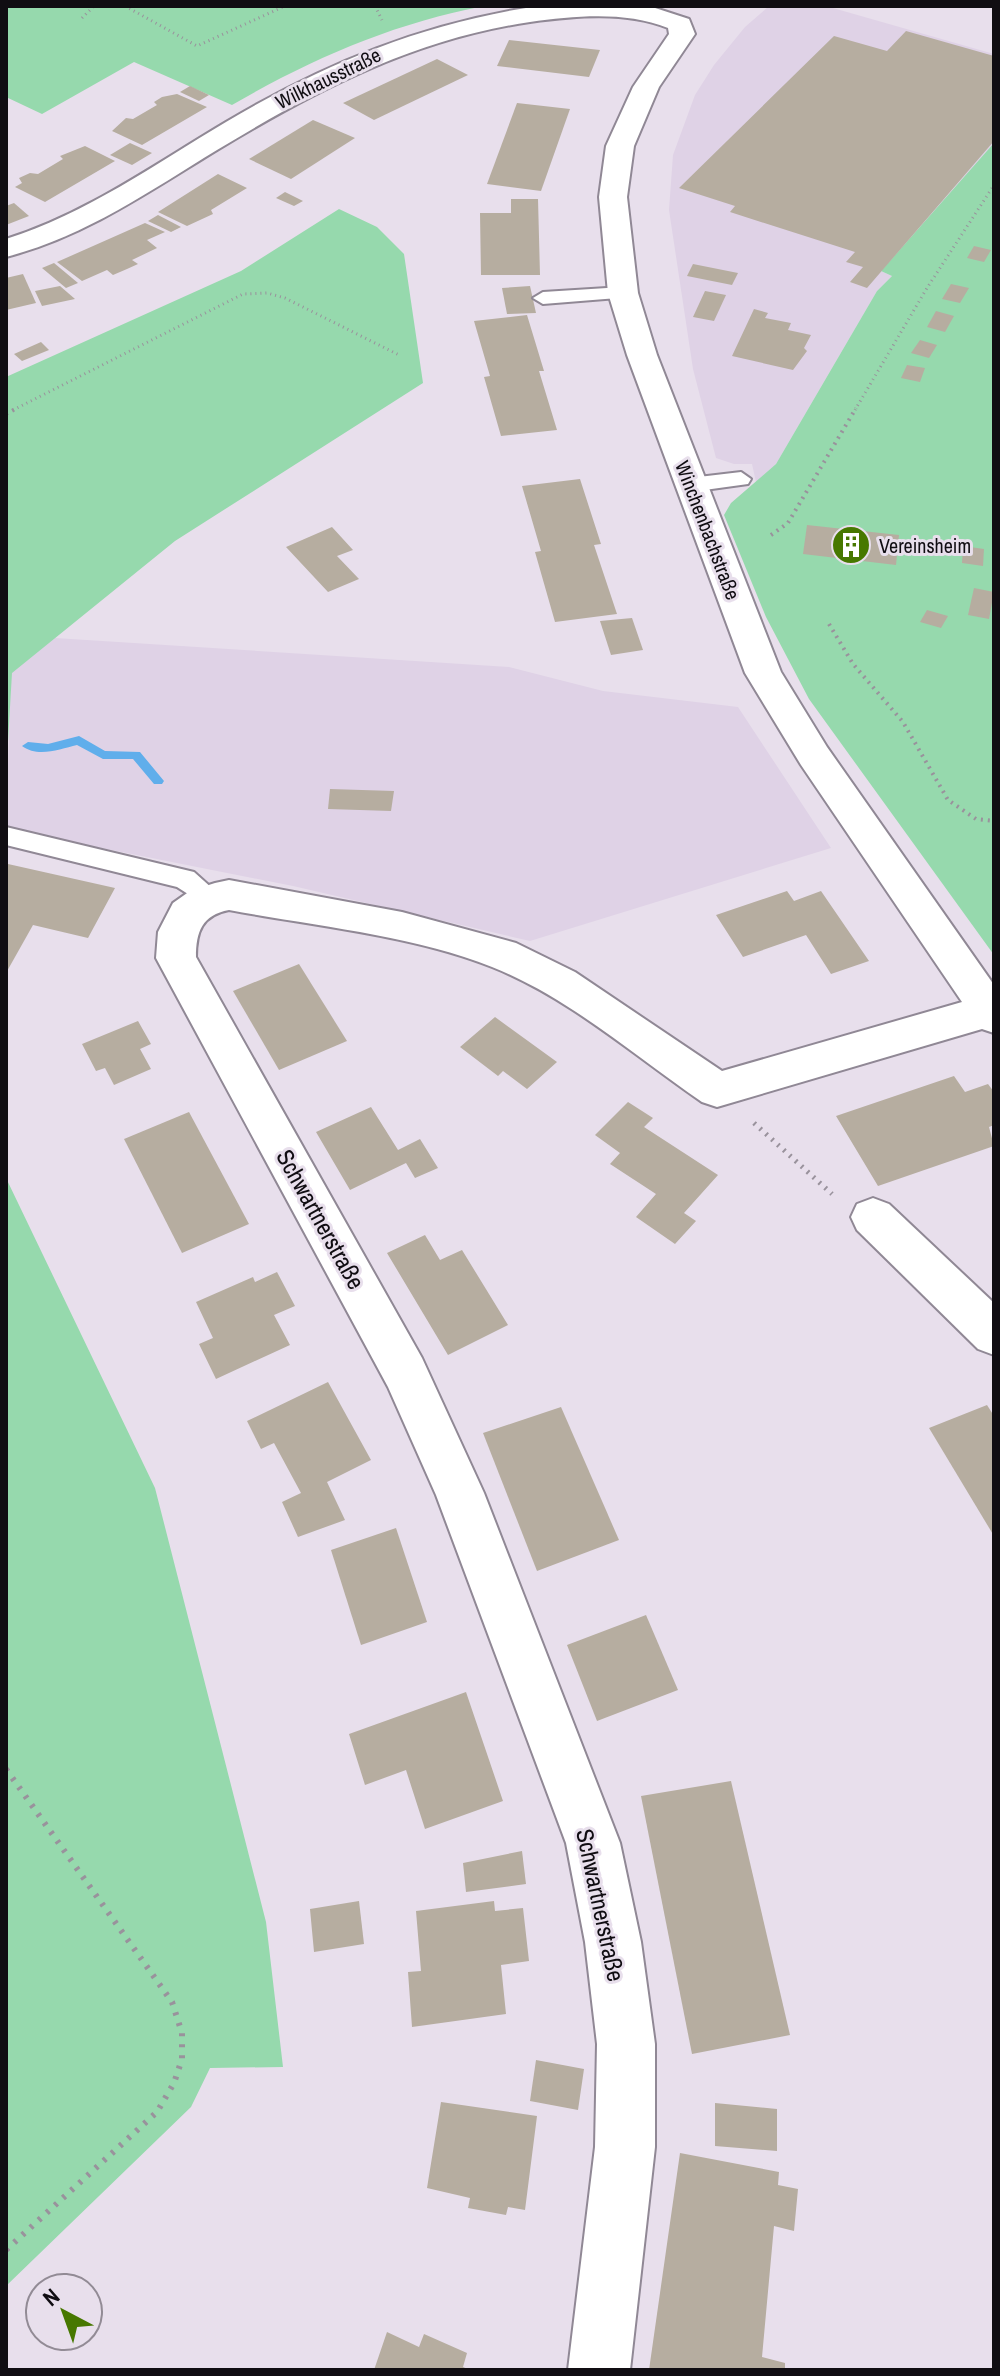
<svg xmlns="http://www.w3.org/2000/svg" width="1000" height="2376" viewBox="0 0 1000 2376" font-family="'Archivo Narrow',sans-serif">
<rect width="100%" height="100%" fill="#e8dfec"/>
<g fill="#dfd2e6">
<polygon points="769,6 826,6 994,54 994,143 881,271 892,276 877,291 776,464 756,482 752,464 734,464 716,458 693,369 669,210 673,155 695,95 714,65 745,27"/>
<polygon points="55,638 509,667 603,691 738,707 831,848 530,941 293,886 6,829 11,673"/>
</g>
<g fill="#96d9ad">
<path d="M6,6H484C392,24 313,58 232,105L134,62L42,114L6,97Z"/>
<polygon points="994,143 994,955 809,699 766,617 724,515 731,503 776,464 877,291 892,276 881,271"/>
<polygon points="339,209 377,227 404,254 423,383 175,541 12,673 6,776 6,377 241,271"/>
<polygon points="6,1178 155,1488 266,1922 283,2067 210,2068 191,2107 6,2286"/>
</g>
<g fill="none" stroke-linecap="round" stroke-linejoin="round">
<path fill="#60aeeb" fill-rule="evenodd" d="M79,736L105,751L140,752L164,781L162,784H154L133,759H103L77,745C60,749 38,758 22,746L28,742L48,744Z"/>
</g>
<g fill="#b6ada0">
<polygon points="906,31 994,56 994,141 867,288 850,282 863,267 846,262 855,252 730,212 735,206 679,188 834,36 887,51"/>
<polygon points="509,40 600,50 589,77 497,66"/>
<polygon points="437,59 468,75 374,120 343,103"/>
<polygon points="190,86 209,95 199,101 180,92"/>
<polygon points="177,94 207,107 142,145 112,131 126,118 133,119 157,105 154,102 162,97"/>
<polygon points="517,103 570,109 541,191 487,184"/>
<polygon points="313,120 355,138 291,179 249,159"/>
<polygon points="130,143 152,153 132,165 110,155"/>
<polygon points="85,146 115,161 45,202 15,187 22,183 19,178 30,173 38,174 63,159 60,156"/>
<polygon points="218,174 247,188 211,210 213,214 187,226 158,212"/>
<polygon points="285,192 303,201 294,206 276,198"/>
<polygon points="511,199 538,199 540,275 481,275 480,213 511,213"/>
<polygon points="14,203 29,216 6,225 6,206"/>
<polygon points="158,215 181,227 171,232 148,221"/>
<polygon points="145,223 165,232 147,240 157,248 132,260 138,264 127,269 113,275 107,270 82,281 57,262"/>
<polygon points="974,246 991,250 984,262 967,258"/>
<polygon points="54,263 78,283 66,288 42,268"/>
<polygon points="693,264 738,273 732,285 687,276"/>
<polygon points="23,274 36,303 6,310 6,278"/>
<polygon points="951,284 969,288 960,303 942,299"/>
<polygon points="60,286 75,299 42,306 35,291"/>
<polygon points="530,286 536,313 507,314 502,288"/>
<polygon points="705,291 726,295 714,321 693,317"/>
<polygon points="754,309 768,313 765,318 791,323 788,330 811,335 804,348 807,351 793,370 732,356"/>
<polygon points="936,311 954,316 945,332 927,327"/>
<polygon points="527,315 544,371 539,371 557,430 501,436 484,377 490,376 474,321"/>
<polygon points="920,340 937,345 929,358 911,353"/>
<polygon points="41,342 49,350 22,361 14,354"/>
<polygon points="907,365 925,368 920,382 901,378"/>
<polygon points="580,479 601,544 594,545 617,614 555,622 535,552 541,551 522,486"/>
<polygon points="807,525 899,535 896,565 803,554"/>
<polygon points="332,527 353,550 337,556 359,579 328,592 286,547"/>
<polygon points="963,546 984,549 983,566 962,563"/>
<polygon points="974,588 994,592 989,619 968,615"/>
<polygon points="927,610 948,616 941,628 920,622"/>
<polygon points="632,618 643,650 611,655 600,621"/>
<polygon points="330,789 394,791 391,811 328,809"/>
<polygon points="8,864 115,888 88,938 33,925 6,973"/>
<polygon points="787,891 794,901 821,891 869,961 831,974 806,935 743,957 716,915"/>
<polygon points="299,964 347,1041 279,1070 233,991"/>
<polygon points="495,1017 557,1062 527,1089 503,1071 498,1076 460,1047"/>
<polygon points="138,1021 151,1044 140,1049 151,1069 114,1085 105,1068 96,1071 82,1044"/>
<polygon points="954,1076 965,1092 988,1084 994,1092 994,1125 989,1127 994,1146 878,1186 836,1116"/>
<polygon points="628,1102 653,1118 644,1127 718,1175 684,1213 696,1221 675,1244 636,1217 656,1194 610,1164 620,1153 595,1135"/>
<polygon points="371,1107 398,1150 420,1139 438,1168 415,1178 406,1163 350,1190 316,1132"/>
<polygon points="189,1112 249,1224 182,1253 124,1139"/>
<polygon points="425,1235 440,1260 462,1250 508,1325 448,1355 387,1253"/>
<polygon points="277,1272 295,1306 274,1315 290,1345 216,1379 199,1344 213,1338 196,1302 253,1277 255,1282"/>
<polygon points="328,1382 371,1460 327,1482 345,1520 298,1537 282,1502 301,1493 274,1443 261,1449 247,1421"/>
<polygon points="987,1405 994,1416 994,1536 929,1428"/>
<polygon points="561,1407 619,1540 537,1571 483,1433"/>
<polygon points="396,1528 427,1622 361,1645 331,1550"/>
<polygon points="646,1615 678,1690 597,1721 567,1645"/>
<polygon points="466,1692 503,1801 425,1829 406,1770 365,1785 349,1734"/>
<polygon points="731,1781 790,2035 692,2054 641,1796"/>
<polygon points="522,1851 526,1884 466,1892 463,1863"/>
<polygon points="359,1901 364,1944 314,1952 310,1909"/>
<polygon points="494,1901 495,1911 523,1908 529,1961 501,1965 506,2014 412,2027 408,1972 421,1971 416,1911"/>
<polygon points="536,2060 584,2069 578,2110 530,2101"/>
<polygon points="441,2102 537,2116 525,2210 508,2207 506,2215 468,2208 470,2198 427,2188"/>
<polygon points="715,2103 777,2109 777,2151 715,2146"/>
<polygon points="680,2153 779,2172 778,2185 798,2189 794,2231 774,2226 762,2357 785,2363 785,2370 649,2370"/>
<polygon points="387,2332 419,2347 424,2334 467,2353 463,2367 470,2370 374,2370"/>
</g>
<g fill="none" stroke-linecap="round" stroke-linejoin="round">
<defs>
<g id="lane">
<polygon points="623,287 630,289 630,297 543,304 533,298 543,292"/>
<polygon points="741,472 751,479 748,484 690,492 680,485 690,478"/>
<polygon points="6,827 194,872 223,898 219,905 210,908 177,887 6,845"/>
</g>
<g id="street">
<path d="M538,6H649L689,19L695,34L659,87L634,146L627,197L638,293L657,355L781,672L827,747L994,985V1033L982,1029L717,1107L702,1102C635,1056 568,997 492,967C412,935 313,926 229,910C202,915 196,932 196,957L422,1358L484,1493L620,1843L641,1942L655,2044V2147L630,2370H568L595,2147L597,2044L585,1942L566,1843L436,1495L388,1387L156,958L158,932L173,903L190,891L215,883L229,880L402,912L516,943L575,972L722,1071L962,1002L801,765L745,673L627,355L608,293L599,197L606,146L633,87L669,34L668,28C625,11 575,16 530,22C414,39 316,90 217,150C150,191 84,237 6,257V239C86,214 155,164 226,122C325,63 424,23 538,6Z"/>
<polygon points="873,1198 889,1204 994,1303 994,1355 978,1349 857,1230 851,1217 857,1204"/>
</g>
</defs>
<use href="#lane" stroke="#908895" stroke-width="4"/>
<use href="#street" stroke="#908895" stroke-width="4"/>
<g stroke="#99929c" stroke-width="3" stroke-dasharray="1 4" stroke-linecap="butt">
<polyline points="125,6 197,46 285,6"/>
<polyline points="375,6 382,20"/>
<polyline points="82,18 94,6"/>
<polyline points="13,410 243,294 267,293 285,298 399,355"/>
<polyline points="855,410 927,288 994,185"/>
</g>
<g stroke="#99929c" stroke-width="4" stroke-dasharray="2 5" stroke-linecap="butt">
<polyline points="6,414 17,408"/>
<polyline points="771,535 788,523 856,408"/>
<polyline points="829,624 853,664 903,722 948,800 976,819 994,821"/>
<polyline points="6,716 6,731"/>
</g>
<polyline stroke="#99929c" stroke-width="5" stroke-dasharray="2 6" stroke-linecap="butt" points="754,1123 832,1194"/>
<polyline stroke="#99929c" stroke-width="6" stroke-dasharray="3 8" stroke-linecap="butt" points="6,1769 172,2002 182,2033 182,2059 174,2083 157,2112 6,2250"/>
<use href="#lane" fill="#fff" fill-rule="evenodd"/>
<use href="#street" fill="#fff" fill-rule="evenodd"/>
</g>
<defs>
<symbol id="building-disc" viewBox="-11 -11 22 22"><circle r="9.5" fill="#477800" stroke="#e8dfec"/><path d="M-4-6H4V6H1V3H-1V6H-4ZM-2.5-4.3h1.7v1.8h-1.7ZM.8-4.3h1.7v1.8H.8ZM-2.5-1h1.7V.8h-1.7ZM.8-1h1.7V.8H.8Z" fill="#fff"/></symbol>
</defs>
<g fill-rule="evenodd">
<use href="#building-disc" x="829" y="523" width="44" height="44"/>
</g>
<g text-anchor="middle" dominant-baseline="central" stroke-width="6" stroke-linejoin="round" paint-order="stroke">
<g font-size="20" fill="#100d12" stroke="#e8dfec">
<text transform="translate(328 78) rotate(-26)">Wilkhausstraße</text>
<text transform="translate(708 530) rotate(69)">Winchenbachstraße</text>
</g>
<g font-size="20" fill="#100d12" stroke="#e8dfec" text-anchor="start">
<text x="879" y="545">Vereinsheim</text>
</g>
<g font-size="24" fill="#100d12" stroke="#e8dfec">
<text transform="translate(321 1219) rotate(61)">Schwartnerstraße</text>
<text transform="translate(601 1905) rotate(78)">Schwartnerstraße</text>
</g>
</g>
<rect width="1000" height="2376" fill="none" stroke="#100d12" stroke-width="16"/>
<g transform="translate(64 2312) rotate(319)"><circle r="38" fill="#e8dfec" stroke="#928b95" stroke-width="2"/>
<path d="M0-6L14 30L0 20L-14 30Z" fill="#477800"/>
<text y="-12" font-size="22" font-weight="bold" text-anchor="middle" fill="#100d12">N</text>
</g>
</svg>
